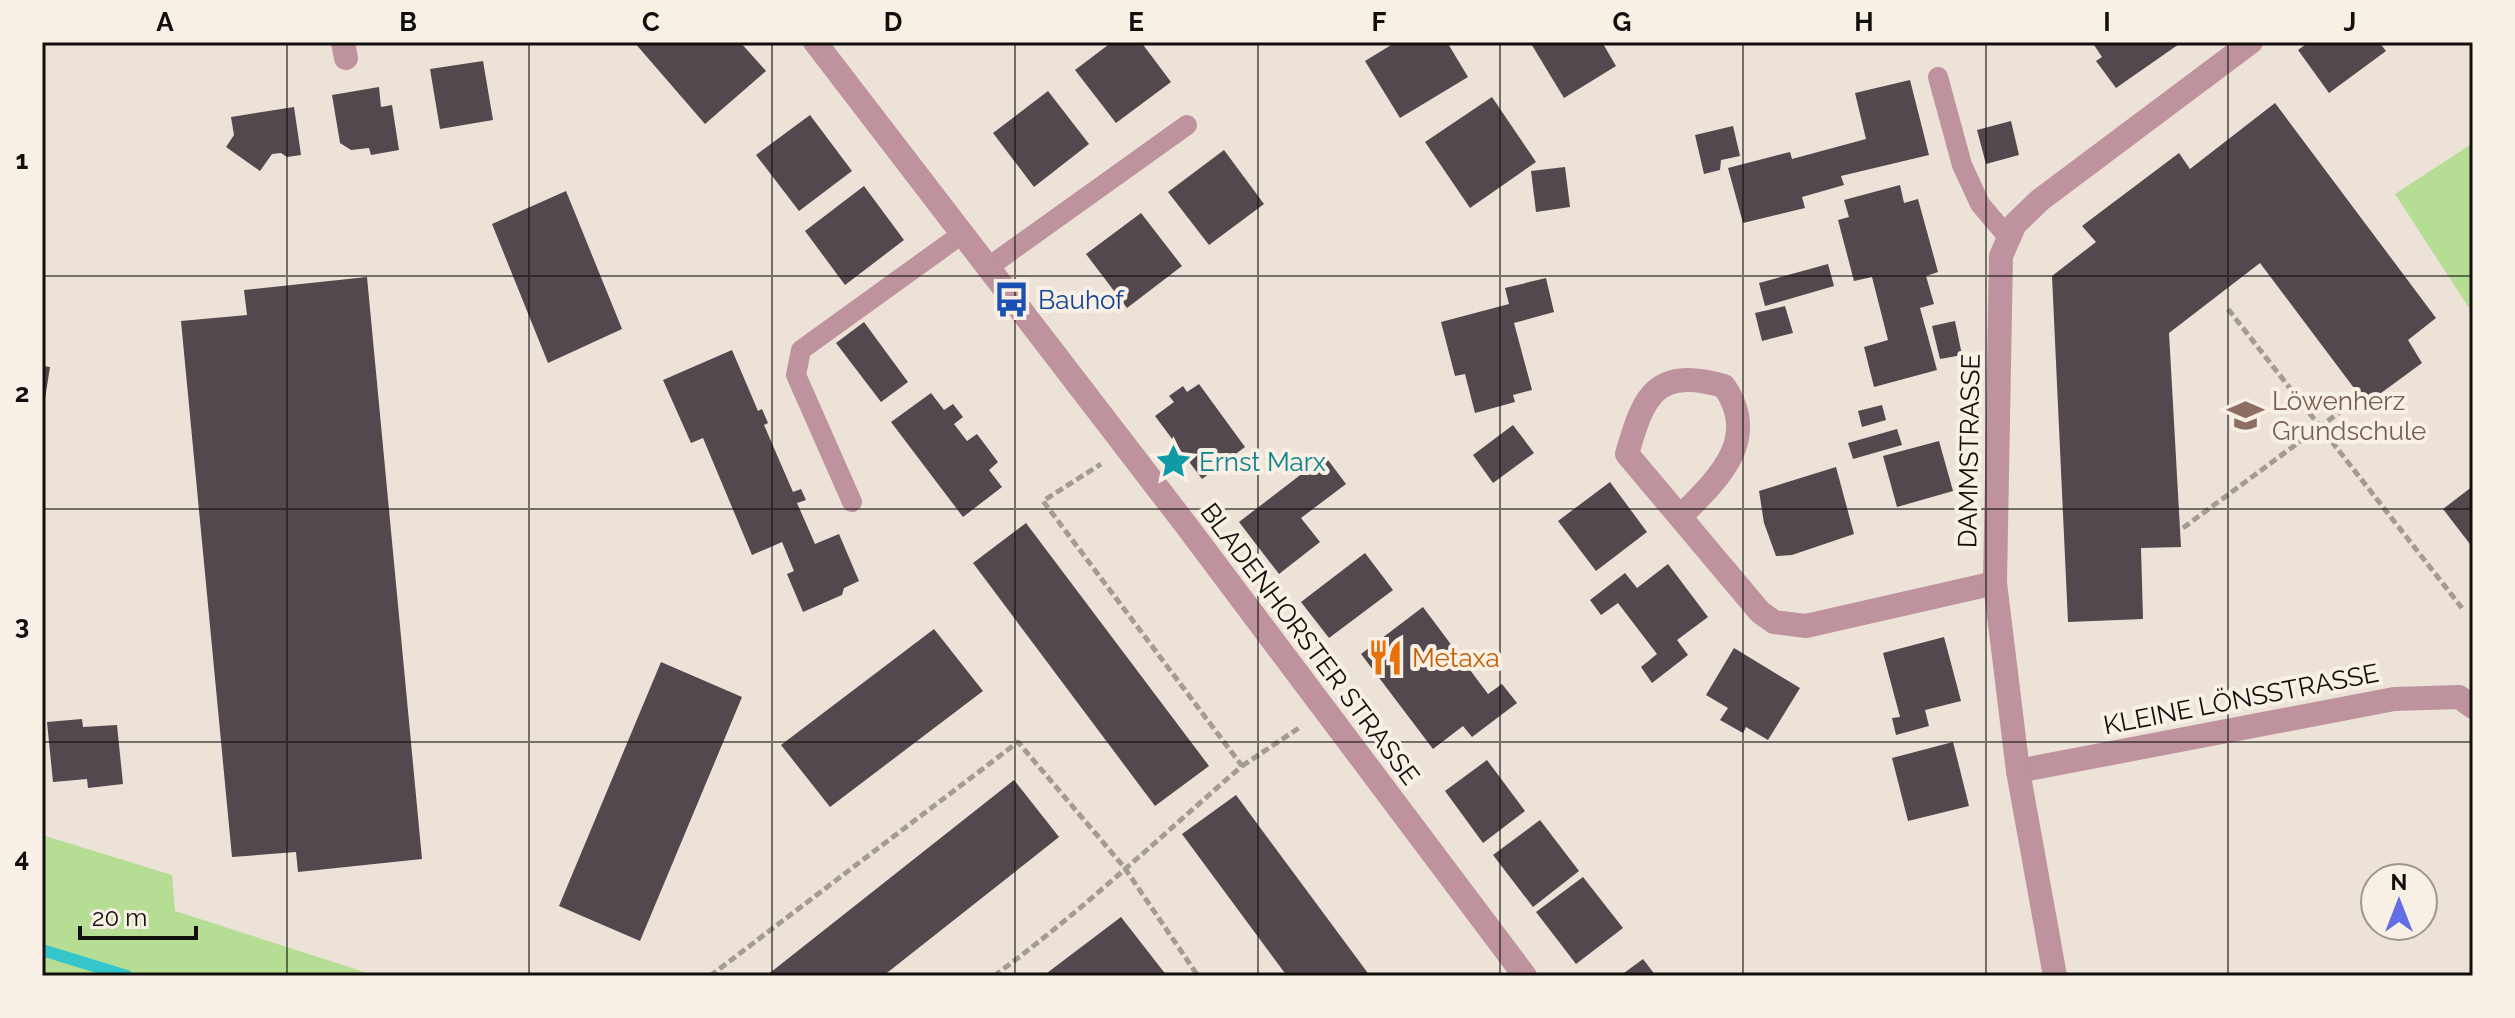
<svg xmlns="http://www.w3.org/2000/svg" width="2515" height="1018" viewBox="0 0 2515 1018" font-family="Raleway,sans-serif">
<rect width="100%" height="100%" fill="#ece2d8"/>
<g fill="#b5dd94">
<polygon points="2473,143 2473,314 2395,194"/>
<polygon points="42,835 172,875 175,911 377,976 42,976"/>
</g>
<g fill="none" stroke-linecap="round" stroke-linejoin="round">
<polyline stroke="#34c6ca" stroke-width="12" points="42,950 127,976"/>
</g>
<g fill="#52484e">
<polygon points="634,42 740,42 766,71 705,124"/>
<polygon points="1112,42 1141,42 1171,82 1116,123 1075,70"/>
<polygon points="1396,42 1447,42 1468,77 1400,118 1365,61"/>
<polygon points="1530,42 1602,42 1616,66 1564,98"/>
<polygon points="2092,42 2182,42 2116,88 2096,61 2102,57"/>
<polygon points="2309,42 2379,42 2386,51 2329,93 2298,50"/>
<polygon points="483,61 493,120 440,129 430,69"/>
<polygon points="1910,80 1929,155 1841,176 1844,185 1802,197 1805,208 1743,223 1728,168 1790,152 1792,159 1866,139 1855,93"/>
<polygon points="379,87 381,107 392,105 399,150 371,155 369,148 351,150 340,143 332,95"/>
<polygon points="1048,91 1089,144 1034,187 993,133"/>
<polygon points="1492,97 1536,162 1470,208 1425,142"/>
<polygon points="2275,103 2436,318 2408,340 2422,363 2366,404 2260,263 2169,333 2181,547 2141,548 2143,619 2068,622 2052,276 2096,242 2082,226 2179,153 2190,169"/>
<polygon points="294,107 301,155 287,157 281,153 272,154 260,171 226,147 234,135 231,117"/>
<polygon points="810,115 852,171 799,211 756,155"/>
<polygon points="2011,121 2019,155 1986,164 1977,130"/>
<polygon points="1733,126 1740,156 1721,160 1720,170 1704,174 1695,135"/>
<polygon points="1224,150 1264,204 1209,245 1168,192"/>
<polygon points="1565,167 1570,207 1536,212 1531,171"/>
<polygon points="1900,185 1904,203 1918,199 1938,272 1926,276 1934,304 1920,308 1937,370 1874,387 1864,347 1888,340 1872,277 1854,281 1838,220 1849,217 1844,200"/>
<polygon points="864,186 904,240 845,285 805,231"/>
<polygon points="566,191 622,329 548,363 492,224"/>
<polygon points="1141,213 1182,266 1127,308 1086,254"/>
<polygon points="1828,264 1834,286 1765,306 1759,283"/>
<polygon points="367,277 422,859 298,872 296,852 232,857 181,321 247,315 244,290"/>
<polygon points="1546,278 1554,312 1514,323 1532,390 1513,395 1515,402 1475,413 1465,374 1455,376 1441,322 1509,304 1505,288"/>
<polygon points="1785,306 1793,333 1762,341 1755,313"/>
<polygon points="1955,321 1962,355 1940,359 1932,326"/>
<polygon points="864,322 908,382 881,402 836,343"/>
<polygon points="732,350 758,411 762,409 768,423 764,425 793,492 801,489 806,500 797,503 815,544 839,534 859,581 844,588 842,595 803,612 787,574 794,571 782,542 752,555 703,438 691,443 663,380"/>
<polygon points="42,366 50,367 44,405 42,404"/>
<polygon points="1199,384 1245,447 1202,479 1155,416 1174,402 1169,396 1183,386 1187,392"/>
<polygon points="931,393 944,410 953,404 963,417 954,424 967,441 977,434 998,462 989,470 1002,487 963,517 891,422"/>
<polygon points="1882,405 1886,420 1862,427 1858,411"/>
<polygon points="1513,425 1534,453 1493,483 1473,455"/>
<polygon points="1897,429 1902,445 1853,459 1848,443"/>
<polygon points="1939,441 1953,491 1897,507 1883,456"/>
<polygon points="1325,456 1346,484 1301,518 1320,542 1279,574 1239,522"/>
<polygon points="1836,467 1854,534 1792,555 1776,556 1764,523 1759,491"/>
<polygon points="1610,482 1647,532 1596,571 1558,521"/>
<polygon points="2473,486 2473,548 2443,509"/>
<polygon points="1026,523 1209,766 1155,806 973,563"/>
<polygon points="1365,553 1393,590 1329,638 1301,602"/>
<polygon points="1668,564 1708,617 1677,640 1688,655 1652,683 1641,667 1657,654 1618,603 1601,615 1590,600 1625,573 1637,588"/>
<polygon points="1423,607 1488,694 1502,684 1517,703 1472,737 1463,726 1433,749 1361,654"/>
<polygon points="934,629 983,691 830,807 781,745"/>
<polygon points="1944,637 1961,701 1925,710 1929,726 1896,735 1892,718 1900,717 1883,653"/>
<polygon points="1734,648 1800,688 1768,740 1746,727 1743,733 1720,720 1728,708 1706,695"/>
<polygon points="661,662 742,697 640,941 559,906"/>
<polygon points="82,719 83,727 117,725 123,784 88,788 87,779 53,782 47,722"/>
<polygon points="1953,742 1969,806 1908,821 1892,758"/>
<polygon points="1487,760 1525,811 1483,843 1445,791"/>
<polygon points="1014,780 1059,837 883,976 766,976"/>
<polygon points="1236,795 1370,976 1287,976 1182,834"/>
<polygon points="1540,820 1579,871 1533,907 1493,855"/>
<polygon points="1583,877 1623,928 1576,964 1536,912"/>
<polygon points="1121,917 1167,976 1043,976"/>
<polygon points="1643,959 1656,976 1620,976"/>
</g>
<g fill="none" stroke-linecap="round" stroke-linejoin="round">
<g stroke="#a39b94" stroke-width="5" stroke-dasharray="8 4" stroke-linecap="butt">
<polyline points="2228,309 2462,608"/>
<polyline points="2183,528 2356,400"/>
<polyline points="1242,766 1302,726"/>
<polyline points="710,976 1018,742 1124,867 1198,976"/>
<path d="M994,976C1081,912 1160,837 1242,766L1043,501L1101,464"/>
</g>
<g stroke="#be939d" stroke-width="20">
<polyline points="1938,77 1962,165 1980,204 2008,237"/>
<polyline points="987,268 1187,125"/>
<polyline points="852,502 796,375 801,350 962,234"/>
</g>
<g stroke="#be939d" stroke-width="24">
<polyline points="343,42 346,58"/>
<polyline points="815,42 1186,525 1525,976"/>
<path d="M1680,517C1718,479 1761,440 1724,386C1656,367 1644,394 1627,454L1760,612L1774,622L1806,626L1995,583"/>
<polyline points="2018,771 2394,699 2459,697 2473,707"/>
<polyline points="2055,976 2018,771 1995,583 2001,256 2015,224 2040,200 2251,42"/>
</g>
</g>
<path fill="none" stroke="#110e0b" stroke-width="2" stroke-opacity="0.55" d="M287,42V976M529,42V976M772,42V976M1015,42V976M1258,42V976M1500,42V976M1743,42V976M1986,42V976M2228,42V976M42,276H2473M42,509H2473M42,742H2473"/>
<defs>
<symbol id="bus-bare" viewBox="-9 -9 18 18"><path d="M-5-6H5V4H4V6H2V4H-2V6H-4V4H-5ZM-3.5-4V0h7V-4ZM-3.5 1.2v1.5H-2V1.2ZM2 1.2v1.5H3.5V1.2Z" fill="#1a4fb4" stroke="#f9f0e5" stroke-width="2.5" paint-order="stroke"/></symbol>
<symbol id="school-bare" viewBox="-9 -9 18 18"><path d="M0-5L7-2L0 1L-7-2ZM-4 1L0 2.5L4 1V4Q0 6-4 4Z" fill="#8d6e63" stroke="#f9f0e5" stroke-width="2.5" paint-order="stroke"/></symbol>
<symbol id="sight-bare" viewBox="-9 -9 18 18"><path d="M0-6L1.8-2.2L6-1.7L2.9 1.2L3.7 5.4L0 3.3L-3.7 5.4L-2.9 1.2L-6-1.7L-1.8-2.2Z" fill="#0f9aa8" stroke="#f9f0e5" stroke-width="2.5" paint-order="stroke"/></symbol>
<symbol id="restaurant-bare" viewBox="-9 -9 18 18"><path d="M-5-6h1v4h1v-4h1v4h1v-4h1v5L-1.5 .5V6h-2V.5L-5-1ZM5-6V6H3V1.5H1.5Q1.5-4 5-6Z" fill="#e8710a" stroke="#f9f0e5" stroke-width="2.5" paint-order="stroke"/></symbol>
</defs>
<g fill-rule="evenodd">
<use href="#bus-bare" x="986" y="274" width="51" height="51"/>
<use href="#school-bare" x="2220" y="390" width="51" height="51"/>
<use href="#sight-bare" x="1148" y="436" width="51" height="51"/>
<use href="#restaurant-bare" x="1360" y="632" width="51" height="51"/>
</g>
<g text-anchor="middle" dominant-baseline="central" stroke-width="8" stroke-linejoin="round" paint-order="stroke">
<g font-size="26" fill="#164399" stroke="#f9f0e5" text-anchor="start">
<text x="1038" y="300">Bauhof</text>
</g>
<g font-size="26" fill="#785e54" stroke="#f9f0e5" text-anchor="start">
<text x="2272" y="401">Löwenherz<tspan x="2272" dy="30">Grundschule</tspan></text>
</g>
<g font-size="26" fill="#110e0b" stroke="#f9f0e5">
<text transform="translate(1969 451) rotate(-89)">DAMMSTRASSE</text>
<text transform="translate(1310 644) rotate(53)">BLADENHORSTER STRASSE</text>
<text transform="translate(2241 699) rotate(-11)">KLEINE LÖNSSTRASSE</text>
</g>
<g font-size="26" fill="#0d838f" stroke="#f9f0e5" text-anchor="start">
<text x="1199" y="462">Ernst Marx</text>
</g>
<g font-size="26" fill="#c56008" stroke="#f9f0e5" text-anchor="start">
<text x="1412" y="658">Metaxa</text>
</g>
</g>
<rect width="2515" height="1018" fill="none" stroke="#f9f0e5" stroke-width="88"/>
<g transform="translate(2399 902)"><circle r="38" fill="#f9f0e5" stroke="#9c968e" stroke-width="2"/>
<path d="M0-6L14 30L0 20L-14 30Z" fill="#626de6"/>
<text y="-12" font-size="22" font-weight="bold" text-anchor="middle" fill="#110e0b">N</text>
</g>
<path d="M80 926v12h116v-12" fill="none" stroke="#110e0b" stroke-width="4"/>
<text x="92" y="926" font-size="24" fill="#110e0b" stroke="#f9f0e5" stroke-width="6" paint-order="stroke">20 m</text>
<rect x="44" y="44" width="2427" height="930" fill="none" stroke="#110e0b" stroke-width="3"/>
<g font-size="26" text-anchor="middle" font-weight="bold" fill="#110e0b">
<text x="165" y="31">A</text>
<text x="408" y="31">B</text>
<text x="651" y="31">C</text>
<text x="893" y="31">D</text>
<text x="1136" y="31">E</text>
<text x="1379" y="31">F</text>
<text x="1622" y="31">G</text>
<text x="1864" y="31">H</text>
<text x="2107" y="31">I</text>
<text x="2350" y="31">J</text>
<text x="22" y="169">1</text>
<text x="22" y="402">2</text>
<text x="22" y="634">3</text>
<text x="22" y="867">4</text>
</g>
</svg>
